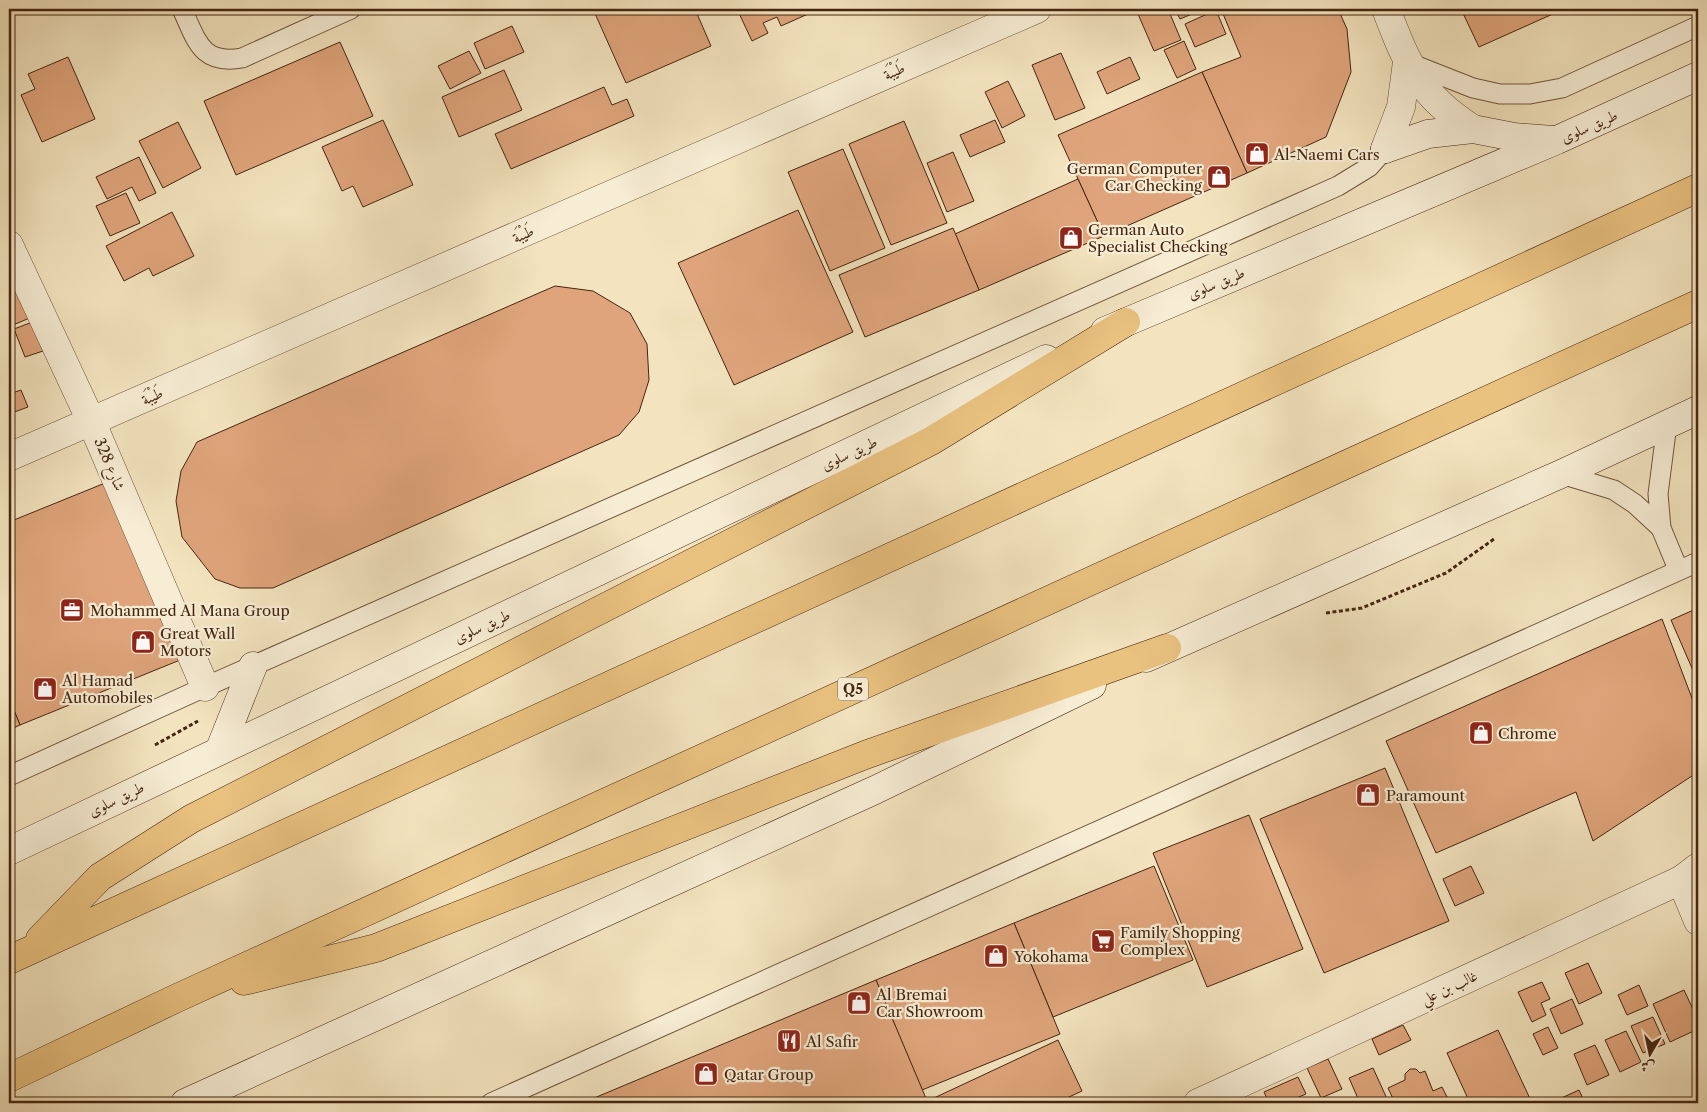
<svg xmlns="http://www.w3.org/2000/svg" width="1707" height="1112" viewBox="0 0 1707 1112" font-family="'Libre Caslon Text',Amiri,serif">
<rect width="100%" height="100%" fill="#f3e4bf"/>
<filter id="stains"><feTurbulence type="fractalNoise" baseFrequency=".004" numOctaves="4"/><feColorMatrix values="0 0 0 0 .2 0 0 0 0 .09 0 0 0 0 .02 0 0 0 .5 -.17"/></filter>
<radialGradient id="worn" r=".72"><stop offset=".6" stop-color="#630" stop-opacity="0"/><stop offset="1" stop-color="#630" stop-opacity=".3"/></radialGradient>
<g fill="#dfa47b" stroke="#452511">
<polygon points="593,9 695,9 711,46 626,83"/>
<polygon points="737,9 806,9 808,14 781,26 777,17 763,23 768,33 752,41"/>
<polygon points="1151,9 1168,9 1181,40 1154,51 1138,14"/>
<polygon points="1175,9 1204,9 1180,19"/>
<polygon points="1221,9 1338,9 1347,29 1351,72 1326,137 1247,173 1202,72 1241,57"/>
<polygon points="1461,9 1564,9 1479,47"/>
<polygon points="1216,10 1226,34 1195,47 1185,24"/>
<polygon points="512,26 524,52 485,69 474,43"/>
<polygon points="1184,41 1196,69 1177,78 1164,50"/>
<polygon points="340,42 373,116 236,175 204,101"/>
<polygon points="469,51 481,73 450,89 438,66"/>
<polygon points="1061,53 1085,108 1055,120 1032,65"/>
<polygon points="68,57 95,119 42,142 21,95 35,89 28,74"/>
<polygon points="1130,57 1140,79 1107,94 1097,72"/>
<polygon points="504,70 522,110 459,137 442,97"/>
<polygon points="1202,72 1247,173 1104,236 1058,135"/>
<polygon points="1008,81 1025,116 1002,128 985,92"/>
<polygon points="604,87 612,105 627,99 634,116 511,169 495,134"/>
<polygon points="383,120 413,185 363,207 353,186 342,191 322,147"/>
<polygon points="995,120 1005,142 970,157 960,135"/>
<polygon points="904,121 947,223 891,245 849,144"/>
<polygon points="178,122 201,168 163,188 139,141"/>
<polygon points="843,149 885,248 830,271 788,172"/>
<polygon points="953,152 974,201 947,212 927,163"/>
<polygon points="139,157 156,193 139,201 132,187 107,199 96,177"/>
<polygon points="1078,179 1104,236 979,290 955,234"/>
<polygon points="126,193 140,223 110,236 96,206"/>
<polygon points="798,210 853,332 734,385 678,263"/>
<polygon points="172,212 194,256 153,276 149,268 124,281 106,246"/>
<polygon points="953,228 979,290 865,337 839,275"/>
<polygon points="9,265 32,317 13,325 9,316"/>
<polygon points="555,286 593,291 630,313 647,344 649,380 639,412 619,435 273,588 240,588 215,579 182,537 176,501 181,471 197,442"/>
<polygon points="35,321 46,350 25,357 14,329"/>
<polygon points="21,390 28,407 9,414 9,394"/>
<polygon points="110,481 185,658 20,725 9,698 9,522"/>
<polygon points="1698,608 1698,682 1671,620"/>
<polygon points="1662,619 1698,714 1698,772 1593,841 1576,792 1436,853 1386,741"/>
<polygon points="9,698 20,725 9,730"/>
<polygon points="1385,768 1449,921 1324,973 1260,819"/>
<polygon points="1249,815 1303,949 1207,987 1153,853"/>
<polygon points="1154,866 1193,960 1053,1017 1014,923"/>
<polygon points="1471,866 1484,893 1455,906 1443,879"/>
<polygon points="1014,923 1060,1034 922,1090 876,980"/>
<polygon points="1588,963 1602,993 1579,1004 1565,973"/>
<polygon points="876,980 928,1103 588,1103 587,1101"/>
<polygon points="1542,982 1550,999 1541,1003 1546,1015 1532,1022 1518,992"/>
<polygon points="1639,985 1648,1006 1627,1015 1618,995"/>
<polygon points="1684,990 1698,1020 1698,1029 1670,1042 1653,1004"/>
<polygon points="1572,999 1583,1024 1561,1034 1550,1009"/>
<polygon points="1653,1017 1665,1044 1643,1053 1631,1026"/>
<polygon points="1403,1025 1411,1040 1379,1055 1372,1039"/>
<polygon points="1548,1027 1558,1048 1543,1055 1533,1034"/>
<polygon points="1498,1030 1532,1103 1470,1103 1447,1053"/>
<polygon points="1626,1031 1641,1062 1620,1072 1605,1040"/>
<polygon points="1058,1040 1082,1091 1056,1103 937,1103 934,1098"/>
<polygon points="1595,1045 1609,1075 1587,1085 1574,1054"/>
<polygon points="1328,1059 1342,1089 1321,1098 1307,1068"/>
<polygon points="1373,1068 1389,1103 1360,1103 1349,1078"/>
<polygon points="1410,1069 1416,1069 1420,1073 1425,1071 1433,1091 1442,1087 1450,1103 1395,1103 1388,1088 1405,1080 1405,1074"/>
<polygon points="1298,1077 1306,1094 1285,1103 1269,1103 1264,1092"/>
<polygon points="1579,1090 1585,1103 1558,1103 1557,1100"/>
</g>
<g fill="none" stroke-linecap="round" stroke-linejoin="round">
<defs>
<g id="lane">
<path d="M182,9C197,41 201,65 242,58L351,9"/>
<polyline points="1407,62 1473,88 1500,94 1530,94 1562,88 1698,26"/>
<polyline points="1667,424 1658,494 1661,528 1678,569"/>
<polyline points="1561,474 1614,490 1635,504 1661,528"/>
<polyline points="9,776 205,687 1338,186 1369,167 1385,149"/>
<polyline points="491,1103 1698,562"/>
</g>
<g id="street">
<path d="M1386,9C1407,64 1420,96 1473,129"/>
<polyline points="1385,149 1401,107 1407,62"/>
<polyline points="9,245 92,423 205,687"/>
<polyline points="9,457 1037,9"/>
<polyline points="1681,880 1698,921"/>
<polyline points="1198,1103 1681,880 1698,867"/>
</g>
<g id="secondary">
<polyline points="1385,149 1428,134 1473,129 1514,137 1553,140"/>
<polyline points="1105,331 1557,140 1698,76"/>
<polyline points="1146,658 1561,474 1698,410"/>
<polyline points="220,749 253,666"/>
<polyline points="9,851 1046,359"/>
<polyline points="185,1103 875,790 1092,685"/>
</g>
<g id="highway">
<polyline points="40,939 100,877 191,819 931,441 1126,322"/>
<polyline points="9,960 1698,188"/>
<polyline points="244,981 376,948 865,755 1167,648"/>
<polyline points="9,1078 177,998 1698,304"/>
</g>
</defs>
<use href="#lane" stroke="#70553c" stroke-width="21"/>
<use href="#street" stroke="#70553c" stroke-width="29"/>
<use href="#secondary" stroke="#452511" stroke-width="29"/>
<use href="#highway" stroke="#452511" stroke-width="29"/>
<g stroke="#452511" stroke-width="3" stroke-dasharray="4 2.5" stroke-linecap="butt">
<polyline points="1326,613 1362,608 1446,573 1494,539"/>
<polyline points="155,745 198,721"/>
</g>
<use href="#lane" stroke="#f7edd5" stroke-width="19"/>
<use href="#street" stroke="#f7edd5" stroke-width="28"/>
<use href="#secondary" stroke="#f7edd5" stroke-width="28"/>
<use href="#highway" stroke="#eac280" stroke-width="28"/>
</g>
<defs>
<symbol id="shop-square" viewBox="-11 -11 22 22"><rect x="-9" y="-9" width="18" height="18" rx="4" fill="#8f2418" stroke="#f7edd5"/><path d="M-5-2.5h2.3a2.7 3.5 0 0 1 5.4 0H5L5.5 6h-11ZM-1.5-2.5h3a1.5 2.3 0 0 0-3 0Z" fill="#fff"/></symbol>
<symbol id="office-square" viewBox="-11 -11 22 22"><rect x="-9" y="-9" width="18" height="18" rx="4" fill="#8f2418" stroke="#f7edd5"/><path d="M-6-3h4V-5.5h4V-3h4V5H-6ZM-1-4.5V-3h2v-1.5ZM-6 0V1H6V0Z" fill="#fff"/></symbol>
<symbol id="supermarket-square" viewBox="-11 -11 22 22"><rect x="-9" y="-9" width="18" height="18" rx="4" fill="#8f2418" stroke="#f7edd5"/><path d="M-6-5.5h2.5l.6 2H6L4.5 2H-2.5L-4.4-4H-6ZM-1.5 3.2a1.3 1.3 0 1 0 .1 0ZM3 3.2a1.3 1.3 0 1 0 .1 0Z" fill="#fff"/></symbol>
<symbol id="restaurant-square" viewBox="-11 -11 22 22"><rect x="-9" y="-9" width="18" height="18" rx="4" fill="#8f2418" stroke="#f7edd5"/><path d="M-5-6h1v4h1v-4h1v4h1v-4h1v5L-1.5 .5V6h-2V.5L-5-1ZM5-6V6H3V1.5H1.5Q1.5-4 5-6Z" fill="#fff"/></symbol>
</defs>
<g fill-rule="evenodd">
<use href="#shop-square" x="1243" y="140" width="28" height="28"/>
<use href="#shop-square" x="1205" y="163" width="28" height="28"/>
<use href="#shop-square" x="1057" y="224" width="28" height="28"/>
<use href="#office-square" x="58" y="596" width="28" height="28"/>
<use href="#shop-square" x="129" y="628" width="28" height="28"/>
<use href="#shop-square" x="31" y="675" width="28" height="28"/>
<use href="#shop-square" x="1467" y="719" width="28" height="28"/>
<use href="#shop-square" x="1354" y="781" width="28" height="28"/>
<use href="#supermarket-square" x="1089" y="927" width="28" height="28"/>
<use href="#shop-square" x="982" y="942" width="28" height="28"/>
<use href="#shop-square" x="845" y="989" width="28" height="28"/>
<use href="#restaurant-square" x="775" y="1027" width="28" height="28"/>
<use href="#shop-square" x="692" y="1060" width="28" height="28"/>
</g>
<g text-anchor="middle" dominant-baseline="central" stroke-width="4.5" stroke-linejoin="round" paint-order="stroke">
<rect fill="#f7edd5" stroke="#7a614c" stroke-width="1" x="838" y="677.5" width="30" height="23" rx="4"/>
<g font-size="14" font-weight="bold" fill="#452511">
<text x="853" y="689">Q5</text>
</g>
<g font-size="15" fill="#452511" stroke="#f7edd5">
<text transform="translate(894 71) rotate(-24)">طَيْبَة</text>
<text transform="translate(1589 126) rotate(-24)">طريق سلوى</text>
<text transform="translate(523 234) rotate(-24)">طَيْبَة</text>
<text transform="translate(1216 283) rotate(-23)">طريق سلوى</text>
<text transform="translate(152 396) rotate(-24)">طَيْبَة</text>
<text transform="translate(849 453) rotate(-25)">طريق سلوى</text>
<text transform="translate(110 464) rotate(67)">شارع 328</text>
<text transform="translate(482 626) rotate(-25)">طريق سلوى</text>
<text transform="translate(116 799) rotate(-26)">طريق سلوى</text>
<text transform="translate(1449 987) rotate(-25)">غالب بن علي</text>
</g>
<g font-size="15" fill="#452511" stroke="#f7edd5" text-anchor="start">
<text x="1274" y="154">Al-Naemi Cars</text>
<text x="1202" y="168" text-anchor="end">German Computer<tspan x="1202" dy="17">Car Checking</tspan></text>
<text x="1088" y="229">German Auto<tspan x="1088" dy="17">Specialist Checking</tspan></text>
<text x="90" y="610">Mohammed Al Mana Group</text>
<text x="160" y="633">Great Wall<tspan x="160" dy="17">Motors</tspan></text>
<text x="62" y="680">Al Hamad<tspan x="62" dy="17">Automobiles</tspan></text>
<text x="1498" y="733">Chrome</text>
<text x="1386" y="795">Paramount</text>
<text x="1120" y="932">Family Shopping<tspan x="1120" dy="17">Complex</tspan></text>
<text x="1014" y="956">Yokohama</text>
<text x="876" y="994">Al Bremai<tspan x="876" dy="17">Car Showroom</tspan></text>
<text x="806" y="1041">Al Safir</text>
<text x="724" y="1074">Qatar Group</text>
</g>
</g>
<rect width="1707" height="1112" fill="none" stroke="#f3e4bf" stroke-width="30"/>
<rect x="10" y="10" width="1687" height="1092" fill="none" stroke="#452511" stroke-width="2.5"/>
<rect x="15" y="15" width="1677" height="1082" fill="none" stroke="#452511"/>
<g transform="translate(1650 1054) rotate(189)" stroke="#f7edd5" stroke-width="4" paint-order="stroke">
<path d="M0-4L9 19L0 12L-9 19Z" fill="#452511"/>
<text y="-8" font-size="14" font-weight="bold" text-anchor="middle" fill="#452511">ش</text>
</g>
<rect width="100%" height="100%" filter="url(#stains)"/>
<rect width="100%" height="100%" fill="url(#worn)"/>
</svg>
